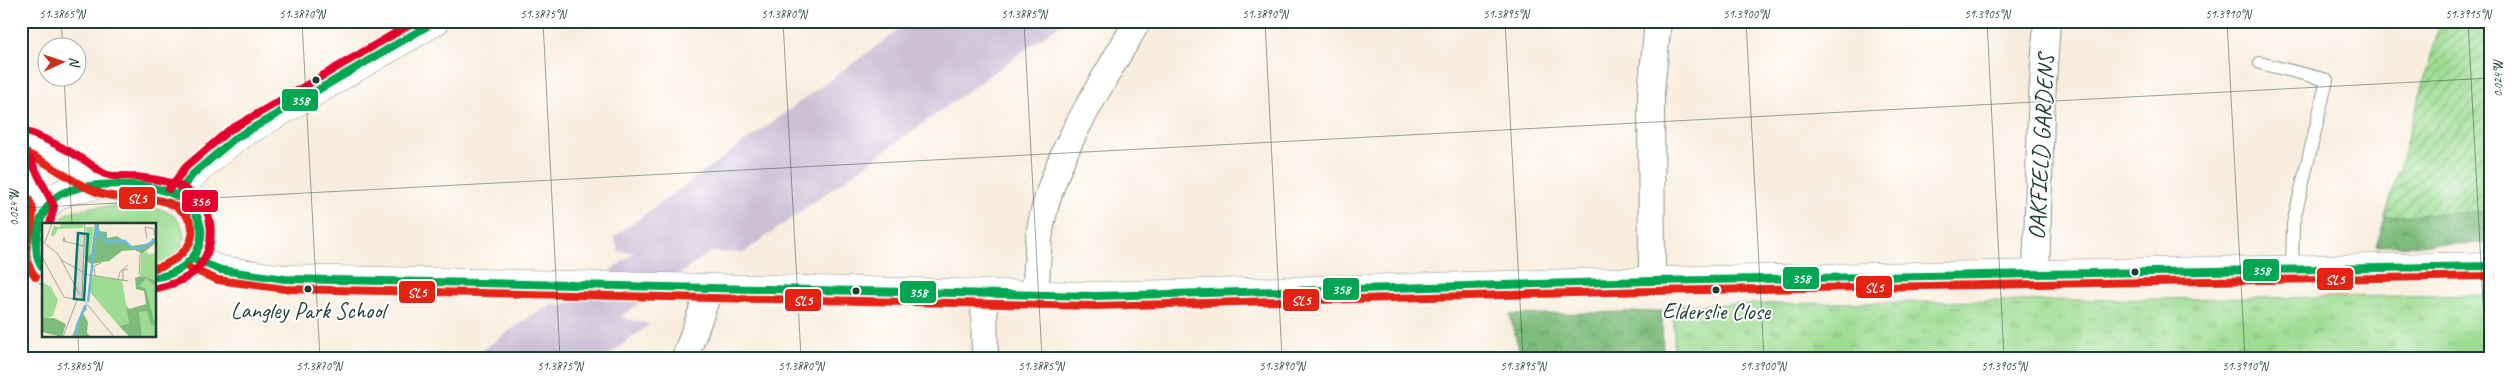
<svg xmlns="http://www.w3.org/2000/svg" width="2512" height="379" viewBox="0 0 2512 379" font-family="Caveat,sans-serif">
<defs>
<pattern id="forest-crowns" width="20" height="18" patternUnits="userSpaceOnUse" patternTransform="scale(1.25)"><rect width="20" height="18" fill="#7ebc7c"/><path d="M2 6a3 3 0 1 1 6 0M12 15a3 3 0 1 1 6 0" fill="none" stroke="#679a66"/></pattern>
<pattern id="park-tufts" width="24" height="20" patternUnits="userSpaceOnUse" patternTransform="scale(1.25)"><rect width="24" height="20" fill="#9ddc92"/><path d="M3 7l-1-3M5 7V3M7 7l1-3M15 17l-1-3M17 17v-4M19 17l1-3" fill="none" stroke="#7fb478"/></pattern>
<pattern id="garden-furrows" width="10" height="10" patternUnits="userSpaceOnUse" patternTransform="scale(1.25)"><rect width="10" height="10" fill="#9ddc92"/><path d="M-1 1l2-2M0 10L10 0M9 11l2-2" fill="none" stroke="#7fb478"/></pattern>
</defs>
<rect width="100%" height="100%" fill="#fff"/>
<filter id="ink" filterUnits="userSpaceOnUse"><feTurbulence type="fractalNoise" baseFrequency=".02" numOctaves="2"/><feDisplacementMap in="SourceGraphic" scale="10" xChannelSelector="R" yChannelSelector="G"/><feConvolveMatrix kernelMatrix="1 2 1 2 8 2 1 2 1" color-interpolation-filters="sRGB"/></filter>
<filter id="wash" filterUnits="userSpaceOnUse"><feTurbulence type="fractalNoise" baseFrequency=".0096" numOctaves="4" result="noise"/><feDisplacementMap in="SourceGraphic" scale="20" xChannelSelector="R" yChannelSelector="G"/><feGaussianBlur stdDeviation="1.12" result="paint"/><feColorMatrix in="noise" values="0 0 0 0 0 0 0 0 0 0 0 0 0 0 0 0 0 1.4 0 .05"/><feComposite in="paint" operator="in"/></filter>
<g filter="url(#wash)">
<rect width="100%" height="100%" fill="#f8eddd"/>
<polygon fill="#cbbfd5" points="911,21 1065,21 743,253 710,252 620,317 650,324 605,358 471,358 531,316 550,305 564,306 634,253 619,251 614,237"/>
<path fill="#9ddc92" stroke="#5e8c63" d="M92,207C119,207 183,197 184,237C184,256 169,262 155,269V224H56L69,212Z"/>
<g fill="url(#forest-crowns)" stroke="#4e7c58">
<polygon points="2491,211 2491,243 2377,246 2385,217"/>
<polygon points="1662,311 1663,358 1521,358 1510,315"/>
</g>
<polygon fill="url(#park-tufts)" stroke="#5e8c63" points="2491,295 2491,358 1674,358 1674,305"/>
<polygon fill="url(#garden-furrows)" stroke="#5e8c63" points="2441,21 2491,21 2491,211 2385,217"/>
</g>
<g filter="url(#ink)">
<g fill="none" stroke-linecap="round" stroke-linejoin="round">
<defs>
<polyline id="lane" points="2260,63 2327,80 2293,224 2292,270"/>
<g id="street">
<polyline points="2036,274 2041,114 2047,21"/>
<polyline points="1652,281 1651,92 1658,21"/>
<polyline points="984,294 985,358"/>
<path d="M1035,295C1037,274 1037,252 1040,231C1052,156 1101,85 1138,21"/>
<polyline points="685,358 710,288"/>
</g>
<g id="secondary">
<polyline points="21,140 86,173 103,184"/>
<polyline points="21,163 44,209"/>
<polyline points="193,259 221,270 285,279 1096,296 1652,281 2491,266"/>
</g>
<g id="primary">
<polyline points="177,195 193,174 234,139 436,21"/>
<path d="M44,270C36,264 37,251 37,242C35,185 87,183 129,186C144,188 164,189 178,195C194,203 206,225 200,243C193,266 177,274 155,278"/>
</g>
</defs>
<use href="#lane" stroke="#8c9588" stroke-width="14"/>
<use href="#street" stroke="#8c9588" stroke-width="28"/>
<use href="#secondary" stroke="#8c9588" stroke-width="29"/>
<use href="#primary" stroke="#8c9588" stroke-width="29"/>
<use href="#lane" stroke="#fff" stroke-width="12"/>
<use href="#street" stroke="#fff" stroke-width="26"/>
<use href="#secondary" stroke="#fff" stroke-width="28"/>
<use href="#primary" stroke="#fff" stroke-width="28"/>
<defs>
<g id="bus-1">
<polyline points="177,195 193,174 234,139 436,21"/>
<polyline points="193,259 221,270 285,279 1096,296 1652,281 2491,266"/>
<path d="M44,270C32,257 36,234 41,219C45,210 50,200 59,195C87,179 164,180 187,203C218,232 194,273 157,277"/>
</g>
<g id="bus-2">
<path d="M21,151C49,161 71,183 99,193C126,203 161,190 184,213C207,237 178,263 155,268"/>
<path d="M21,186C25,193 33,204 33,211C33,236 16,253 36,277"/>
<polyline points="189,268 218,280 285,289 1096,306 1652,291 2491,276"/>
</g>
<g id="bus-3">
<path d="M24,131C46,138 66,149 86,161C92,165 98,171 105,174C111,177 121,176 127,176C156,179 193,181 207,212C212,224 212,240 207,253C198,275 180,283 157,288"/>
<polyline points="30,159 54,206 50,224"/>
<polyline points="169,189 186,167 228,131 416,21"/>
</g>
</defs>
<use href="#bus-1" stroke="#fff" stroke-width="11"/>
<use href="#bus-2" stroke="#fff" stroke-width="11"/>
<use href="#bus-3" stroke="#fff" stroke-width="11"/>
<use href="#bus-1" stroke="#00a651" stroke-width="8"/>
<use href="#bus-2" stroke="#e42313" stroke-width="8"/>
<use href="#bus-3" stroke="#e4002b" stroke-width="8"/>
</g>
</g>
<path fill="none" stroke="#1f3d34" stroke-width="1" stroke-opacity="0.45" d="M61,21L63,48M302,21L320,358M543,21L560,358M783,21L801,358M1024,21L1042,358M1265,21L1282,358M1505,21L1523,358M1746,21L1764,358M1987,21L2004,358M2227,21L2245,358M2468,21L2486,358M64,78L72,224M21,208L2491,78M78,335L79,358"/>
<g fill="#1f3d34" stroke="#fff" stroke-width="2">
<circle cx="316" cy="80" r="4.5"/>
<circle cx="2135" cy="272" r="4.5"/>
<circle cx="308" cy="289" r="4.5"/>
<circle cx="1716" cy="290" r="4.5"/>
<circle cx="856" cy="291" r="4.5"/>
</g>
<g text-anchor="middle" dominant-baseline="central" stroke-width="4" stroke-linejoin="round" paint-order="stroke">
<g font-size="23" fill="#1f3d34" stroke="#fff">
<text x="308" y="310">Langley Park School</text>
<text x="1716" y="311">Elderslie Close</text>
</g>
<g font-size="24" fill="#1f3d34" stroke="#fff">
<text transform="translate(2041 147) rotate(-87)">OAKFIELD GARDENS</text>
</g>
</g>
<g transform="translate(42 223)">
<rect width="114" height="114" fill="#f8eddd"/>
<path d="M102,53L114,59V114H99L96,111L95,86L104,84L103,67L95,66ZM0,59L9,64L16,77L11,93L5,95H0Z" fill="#9ddc92"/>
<path d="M53,0H57V8L65,9V15L75,13L90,23L109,20L110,15L114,19L100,31L93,27L80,28L67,38L49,41L43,37V33L49,31ZM98,53L114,57L113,62L104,55L97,63L104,66L113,102H109L105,88L97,89L100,114H88L77,103L87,100L83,81L87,86L104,81L102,68L94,66L93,55ZM42,82L45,86L41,90L46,99L45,110L48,113L30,114ZM0,95H12L24,101L20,114L0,109Z" fill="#7ebc7c"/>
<path d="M19,0H42L41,5L16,6L12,13H9L11,3L18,4ZM44,4H52L48,33L43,32ZM106,28V31L114,30V59L98,51L99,32ZM51,52L80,57L87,100L77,103L52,74L47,68Z" fill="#9ddc92"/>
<path fill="none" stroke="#6db6e5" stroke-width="2.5" d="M56,7L64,19L83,18L89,24L99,26L114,16M46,79L55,0M35,114V102L44,82"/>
<path fill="none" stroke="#a1a799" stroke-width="1" d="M43,0L40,75L72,114M105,16L103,4L112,6V12M0,18L16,31L38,72M23,18L22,14L21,18L42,23M3,19L10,0M114,19L98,32L97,51L114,59M0,34L22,74L36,77M19,37L41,49M42,51L86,58M53,52L52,43L59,40M76,57L78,49L86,42M81,57V47L86,46M21,114L35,77"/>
<path fill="#0f766e" fill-opacity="0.15" stroke="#0f766e" stroke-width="2.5" d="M36,10L46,11L42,77L32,76Z"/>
<rect width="114" height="114" fill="none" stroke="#1f3d34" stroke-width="2.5"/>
</g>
<g stroke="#fff" stroke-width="2">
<rect x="281" y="88" width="38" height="24" rx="5" fill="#00a651"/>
<rect x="118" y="186" width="38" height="24" rx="5" fill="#e42313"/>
<rect x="181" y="189" width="38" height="24" rx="5" fill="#e4002b"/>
<rect x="2242" y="258" width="38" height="24" rx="5" fill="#00a651"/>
<rect x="1782" y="266" width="38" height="24" rx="5" fill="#00a651"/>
<rect x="2316" y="267" width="38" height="24" rx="5" fill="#e42313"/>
<rect x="1855" y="275" width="38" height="24" rx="5" fill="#e42313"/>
<rect x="1322" y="277" width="38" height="24" rx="5" fill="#00a651"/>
<rect x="398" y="280" width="38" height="24" rx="5" fill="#e42313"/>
<rect x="899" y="280" width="38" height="24" rx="5" fill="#00a651"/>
<rect x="784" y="288" width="38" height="24" rx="5" fill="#e42313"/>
<rect x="1282" y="288" width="38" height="24" rx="5" fill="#e42313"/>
</g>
<g font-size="14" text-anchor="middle" font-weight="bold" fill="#fff">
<text x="300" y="105">358</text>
<text x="137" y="203">SL5</text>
<text x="200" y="206">356</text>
<text x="2261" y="275">358</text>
<text x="1801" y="283">358</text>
<text x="2335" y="284">SL5</text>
<text x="1874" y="292">SL5</text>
<text x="1341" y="294">358</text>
<text x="417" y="297">SL5</text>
<text x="918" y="297">358</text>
<text x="803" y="305">SL5</text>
<text x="1301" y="305">SL5</text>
</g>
<rect width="2512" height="379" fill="none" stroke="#fff" stroke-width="55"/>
<g transform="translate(62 62) rotate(87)"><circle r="24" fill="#ffffff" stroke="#a5b1ae"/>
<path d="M0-4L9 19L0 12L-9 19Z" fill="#c8321e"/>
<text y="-8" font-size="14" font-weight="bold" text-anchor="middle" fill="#1f3d34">N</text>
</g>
<rect x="28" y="28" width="2456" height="324" fill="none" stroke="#1f3d34" stroke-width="2"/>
<g font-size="12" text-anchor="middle" fill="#1f3d34">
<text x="62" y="18">51.3865°N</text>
<text x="302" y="18">51.3870°N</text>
<text x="543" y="18">51.3875°N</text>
<text x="784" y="18">51.3880°N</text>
<text x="1024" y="18">51.3885°N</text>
<text x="1265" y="18">51.3890°N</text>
<text x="1506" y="18">51.3895°N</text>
<text x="1746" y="18">51.3900°N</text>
<text x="1987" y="18">51.3905°N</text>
<text x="2228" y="18">51.3910°N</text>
<text x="2468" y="18">51.3915°N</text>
<text transform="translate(2498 79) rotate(-90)" y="4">0.024°W</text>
<text transform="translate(14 208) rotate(-90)" y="4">0.024°W</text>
<text x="79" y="370">51.3865°N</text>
<text x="319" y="370">51.3870°N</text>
<text x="560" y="370">51.3875°N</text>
<text x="801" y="370">51.3880°N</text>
<text x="1041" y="370">51.3885°N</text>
<text x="1282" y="370">51.3890°N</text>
<text x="1523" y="370">51.3895°N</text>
<text x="1763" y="370">51.3900°N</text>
<text x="2004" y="370">51.3905°N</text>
<text x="2245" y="370">51.3910°N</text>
</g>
</svg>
